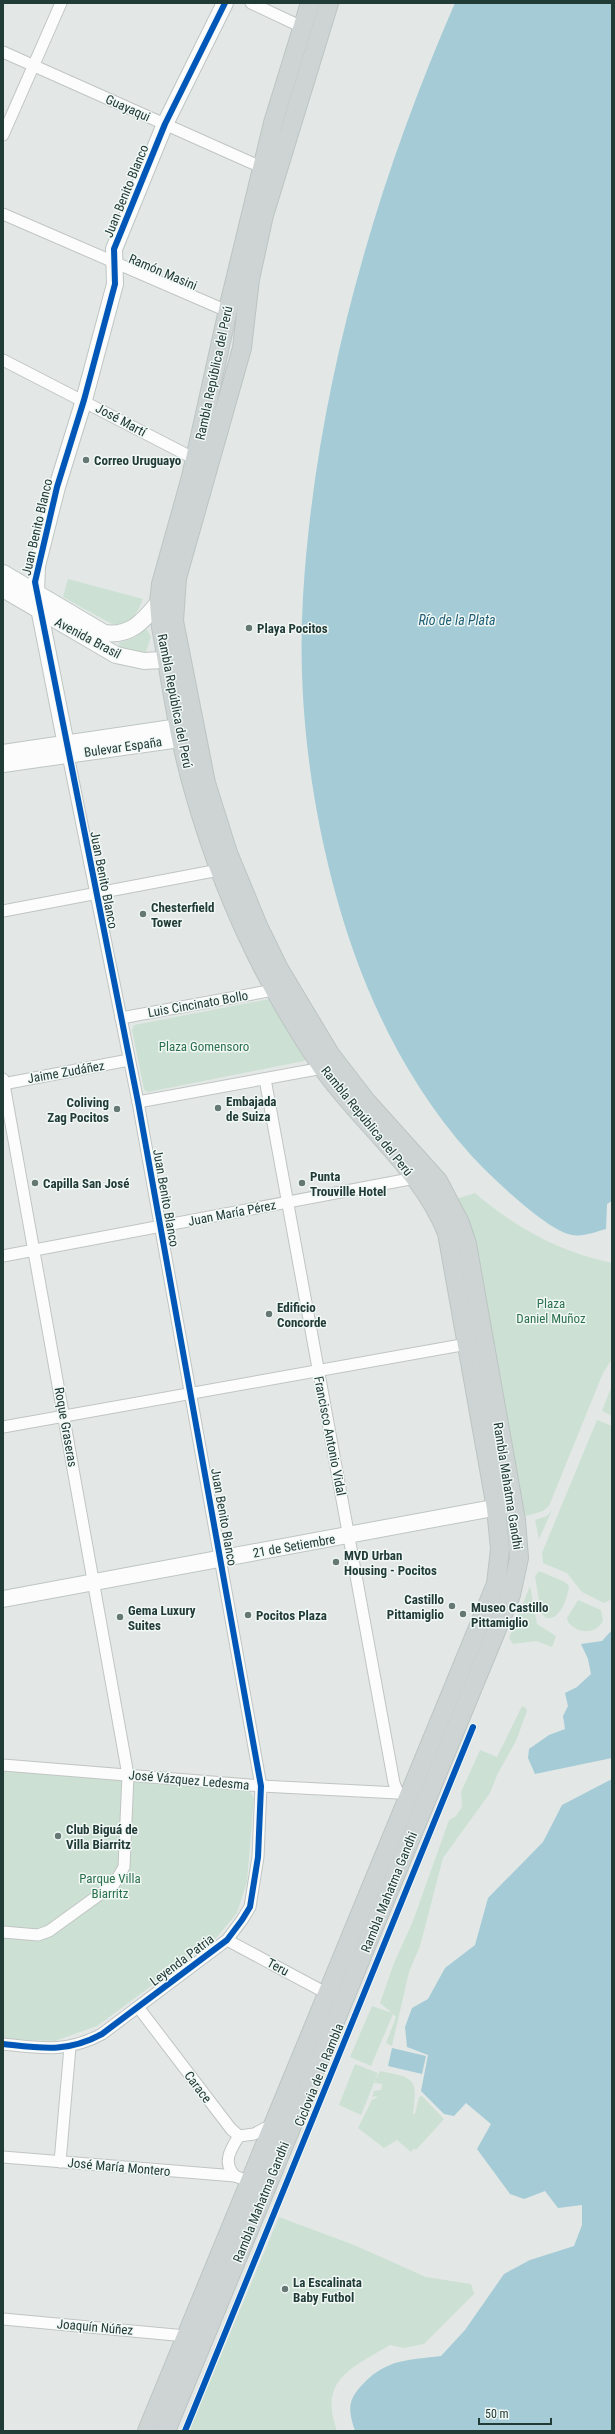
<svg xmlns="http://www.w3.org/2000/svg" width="615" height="2434" viewBox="0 0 615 2434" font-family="'Roboto Condensed',sans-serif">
<rect width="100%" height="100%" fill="#e3e8e6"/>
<g fill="#cce1d4">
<path d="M68,579L143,599C137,614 130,626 112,624L63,597Z"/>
<polygon points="144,629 148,631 151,637 146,652 133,651 119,647 119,643 134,638"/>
<polygon points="269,999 307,1058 304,1061 148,1092 144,1090 132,1030 134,1025"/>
<path d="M475,1193C516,1228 559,1252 612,1263V1359L603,1373L549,1506L543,1511L527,1516L524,1514L478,1254L469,1226L456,1199Z"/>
<polygon points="612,1385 612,1416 602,1411"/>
<polygon points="597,1420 612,1426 612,1599 604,1603 582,1592 567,1573 543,1563 542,1553"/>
<polygon points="552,1510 539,1539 535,1520 547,1516"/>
<path d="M539,1571L565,1582L569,1586C568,1597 560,1621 546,1618L541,1613L535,1576Z"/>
<polygon points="530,1586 537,1624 556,1636 552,1647 536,1641 513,1644 509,1638"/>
<path d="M578,1600L601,1610L603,1621C595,1635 578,1634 568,1622L567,1618Z"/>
<polygon points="522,1706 526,1708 527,1711 516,1741 498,1773 490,1793 443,1858 420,1946 409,1972 392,2046 386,2043 396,2017 393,2014 371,2066 350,2057 372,2006 392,2013 380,2003 394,1963 413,1921 449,1820 456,1816 462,1807 461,1792 480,1750 497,1757"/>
<polygon points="3,1771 249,1790 254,1798 247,1882 237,1913 216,1938 97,2026 55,2041 3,2039"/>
<polygon points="355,2064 378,2073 361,2115 339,2105"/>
<path d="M380,2071C414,2078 418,2077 413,2114H415L419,2097L422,2096L444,2119L416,2150L414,2148L411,2152L397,2140L384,2148L358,2128L372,2100L376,2098L377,2096L372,2097L374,2091L381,2090L382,2084L374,2083Z"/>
<path d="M279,2217L354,2245L426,2277L471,2284L474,2294L424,2344L404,2348L390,2345C352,2368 318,2379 337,2431H189Z"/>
</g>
<g fill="#a4cbd6">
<path d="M455,3H612V1201L607,1204L606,1229C595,1232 583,1237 572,1235C546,1230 489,1175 470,1154C405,1081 363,992 337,899C310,802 297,698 303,597C315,395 374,188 455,3Z"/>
<polygon points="612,1630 612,1758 535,1774 528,1758 529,1749 549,1735 565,1729 563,1716 568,1706 565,1693 577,1687 591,1674 588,1659 581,1644 602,1641"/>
<path d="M612,1779V2431H355C348,2409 347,2400 364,2383C387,2359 409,2360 441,2356L465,2330L504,2274L530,2260L574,2246L582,2225V2205L558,2208L545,2191L524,2199L510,2194L477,2149L491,2124L466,2103L454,2116L444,2114L421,2091L428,2055L407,2047L405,2027L412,2008L428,1999L445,1968L475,1945L488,1898L543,1842L562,1805Z"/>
<polygon points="392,2048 426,2056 422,2074 388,2066"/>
</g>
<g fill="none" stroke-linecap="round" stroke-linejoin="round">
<defs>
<g id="street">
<polyline points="251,3 302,27"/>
<polyline points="3,52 252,163 268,168"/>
<polyline points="3,135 61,3"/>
<polyline points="3,214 227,311"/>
<polyline points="3,360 195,459"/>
<polyline points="3,911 219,870"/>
<polyline points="121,1018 274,990"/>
<polyline points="3,1079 128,1775 124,1867 114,1884 49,1931 38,1935 3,1932"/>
<polyline points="265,1079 394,1783 398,1793"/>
<polyline points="3,1084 129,1060"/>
<polyline points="138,1102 323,1068"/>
<polyline points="3,1256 415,1178"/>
<polyline points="3,1427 467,1344"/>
<polyline points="3,1765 261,1786 398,1793"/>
<polyline points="227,1940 328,1994"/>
<polyline points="138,2007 231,2129 239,2136 254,2134 273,2124"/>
<path d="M3,2044C41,2048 67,2053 102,2034L227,1940L242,1920L250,1907L258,1857L261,1786L138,1102L68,755"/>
<polyline points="3,2157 235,2176 255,2184"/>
<polyline points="60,2162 70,2047"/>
<path d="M235,2176C222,2163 230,2150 239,2136"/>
<polyline points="3,2319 186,2336"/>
</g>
<g id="secondary">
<path d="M3,573L104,633C131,637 144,620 159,602"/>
<polyline points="3,589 116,655 144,661 180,659"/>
<polyline points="3,753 179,727"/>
<polyline points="68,755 36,593 37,566 57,487 84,400 115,284 114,249 165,124 225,3"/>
<polyline points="3,764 194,737"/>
<polyline points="3,1599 509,1505"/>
</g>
<g id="primary">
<path d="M147,2431L496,1584L500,1549L496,1508L447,1233C421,1168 361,1123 322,1067C263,981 221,888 193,788C178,736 171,681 161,627L159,602L161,584L191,477L230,301L273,123L310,3"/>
<polyline points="166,2431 511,1595 519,1558 516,1520 467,1244 460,1223 438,1181 367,1102 330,1054 279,969 259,928 228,853 206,783 174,621 177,578 242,348 250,279 264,215 329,3"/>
</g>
</defs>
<use href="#street" stroke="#c0c5c3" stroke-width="13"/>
<use href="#secondary" stroke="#bec6c3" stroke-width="18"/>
<use href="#primary" stroke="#bcc5c3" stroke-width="20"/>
<use href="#street" stroke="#fbfcfb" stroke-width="11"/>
<use href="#secondary" stroke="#fbfcfb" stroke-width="16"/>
<use href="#primary" stroke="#cdd4d3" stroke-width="18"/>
<defs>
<g id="cycleway">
<path d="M3,2044C41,2048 67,2053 102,2034L227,1940L242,1920L250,1907L258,1857L261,1786L138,1102L35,582L57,487L84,400L115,284L114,249L165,124L225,3"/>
<polyline points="185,2431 473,1727"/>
</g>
</defs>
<use href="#cycleway" stroke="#f1f8f5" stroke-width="8"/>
<use href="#cycleway" stroke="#0057b8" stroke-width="6"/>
</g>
<g fill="#657874" stroke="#f1f8f5" stroke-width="1.5">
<circle cx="86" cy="460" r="4"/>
<circle cx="249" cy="628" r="4"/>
<circle cx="143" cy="914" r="4"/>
<circle cx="218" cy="1108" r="4"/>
<circle cx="117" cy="1109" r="4"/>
<circle cx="35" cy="1183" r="4"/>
<circle cx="302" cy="1183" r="4"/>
<circle cx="269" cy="1314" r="4"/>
<circle cx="336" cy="1562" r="4"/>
<circle cx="452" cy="1606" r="4"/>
<circle cx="463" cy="1614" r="4"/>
<circle cx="248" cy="1615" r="4"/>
<circle cx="120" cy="1617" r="4"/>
<circle cx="58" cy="1836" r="4"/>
<circle cx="285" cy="2289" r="4"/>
</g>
<g text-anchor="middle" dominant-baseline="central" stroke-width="3" stroke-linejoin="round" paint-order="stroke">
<g font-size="13" fill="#213b37" stroke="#f1f8f5">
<text transform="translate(128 108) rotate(24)">Guayaqui</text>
<text transform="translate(126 191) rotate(-68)">Juan Benito Blanco</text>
<text transform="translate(163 272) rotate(23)">Ramón Masini</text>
<text transform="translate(214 373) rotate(-78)">Rambla República del Perú</text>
<text transform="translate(121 420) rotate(28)">José Martí</text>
<text transform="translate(37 527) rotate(-77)">Juan Benito Blanco</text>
<text transform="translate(88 638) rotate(28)">Avenida Brasil</text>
<text transform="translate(175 701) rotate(79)">Rambla República del Perú</text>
<text transform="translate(123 747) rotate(-8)">Bulevar España</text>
<text transform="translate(104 880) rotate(79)">Juan Benito Blanco</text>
<text transform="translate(198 1004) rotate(-10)">Luis Cincinato Bollo</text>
<text transform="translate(66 1072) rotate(-10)">Jaime Zudáñez</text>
<text transform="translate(367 1121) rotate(51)">Rambla República del Perú</text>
<text transform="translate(166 1198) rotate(80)">Juan Benito Blanco</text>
<text transform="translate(232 1213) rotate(-11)">Juan María Pérez</text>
<text transform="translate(66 1427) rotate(80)">Roque Graseras</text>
<text transform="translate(330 1436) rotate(79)">Francisco Antonio Vidal</text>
<text transform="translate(508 1486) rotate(81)">Rambla Mahatma Gandhi</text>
<text transform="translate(224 1517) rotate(80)">Juan Benito Blanco</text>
<text transform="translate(294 1546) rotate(-10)">21 de Setiembre</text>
<text transform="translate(189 1780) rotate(5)">José Vázquez Ledesma</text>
<text transform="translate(389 1892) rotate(-68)">Rambla Mahatma Gandhi</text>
<text transform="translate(182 1960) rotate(-37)">Leyenda Patria</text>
<text transform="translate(278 1967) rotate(28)">Teru</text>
<text transform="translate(319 2075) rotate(-68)">Ciclovia de la Rambla</text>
<text transform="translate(198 2087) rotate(53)">Carace</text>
<text transform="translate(119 2167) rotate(5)">José María Montero</text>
<text transform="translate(261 2202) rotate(-68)">Rambla Mahatma Gandhi</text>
<text transform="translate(95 2327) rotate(5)">Joaquín Núñez</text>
</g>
<g font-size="13" font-weight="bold" fill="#213b37" stroke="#f1f8f5" text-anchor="start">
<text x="94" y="460">Correo Uruguayo</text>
<text x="257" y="628">Playa Pocitos</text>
<text x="151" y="907">Chesterfield<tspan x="151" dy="15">Tower</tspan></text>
<text x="226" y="1101">Embajada<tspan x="226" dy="15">de Suiza</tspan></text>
<text x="109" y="1102" text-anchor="end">Coliving<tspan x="109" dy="15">Zag Pocitos</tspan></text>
<text x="310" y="1176">Punta<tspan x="310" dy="15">Trouville Hotel</tspan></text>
<text x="43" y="1183">Capilla San José</text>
<text x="277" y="1307">Edificio<tspan x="277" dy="15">Concorde</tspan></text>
<text x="344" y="1555">MVD Urban<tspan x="344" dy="15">Housing - Pocitos</tspan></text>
<text x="444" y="1599" text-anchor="end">Castillo<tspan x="444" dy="15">Pittamiglio</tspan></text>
<text x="471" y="1607">Museo Castillo<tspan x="471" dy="15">Pittamiglio</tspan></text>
<text x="128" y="1610">Gema Luxury<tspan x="128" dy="15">Suites</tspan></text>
<text x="256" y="1615">Pocitos Plaza</text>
<text x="66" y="1829">Club Biguá de<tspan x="66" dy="15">Villa Biarritz</tspan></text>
<text x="293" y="2282">La Escalinata<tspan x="293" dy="15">Baby Futbol</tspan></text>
</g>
<g font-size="13" fill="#2c714d" stroke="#f1f8f5">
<text x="204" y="1046">Plaza Gomensoro</text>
<text x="551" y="1303">Plaza<tspan x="551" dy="15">Daniel Muñoz</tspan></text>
<text x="110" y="1878">Parque Villa<tspan x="110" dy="15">Biarritz</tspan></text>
</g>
<g font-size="14" font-style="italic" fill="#1d5e76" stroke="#f1f8f5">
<text x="457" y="620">Río de la Plata</text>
</g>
</g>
<rect width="615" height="2434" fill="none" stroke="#213b37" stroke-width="8"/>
<path d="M479 2418v6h72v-6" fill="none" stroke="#213b37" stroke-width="2"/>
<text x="485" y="2418" font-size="12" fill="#213b37" stroke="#f1f8f5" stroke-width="3" paint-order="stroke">50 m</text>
</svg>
